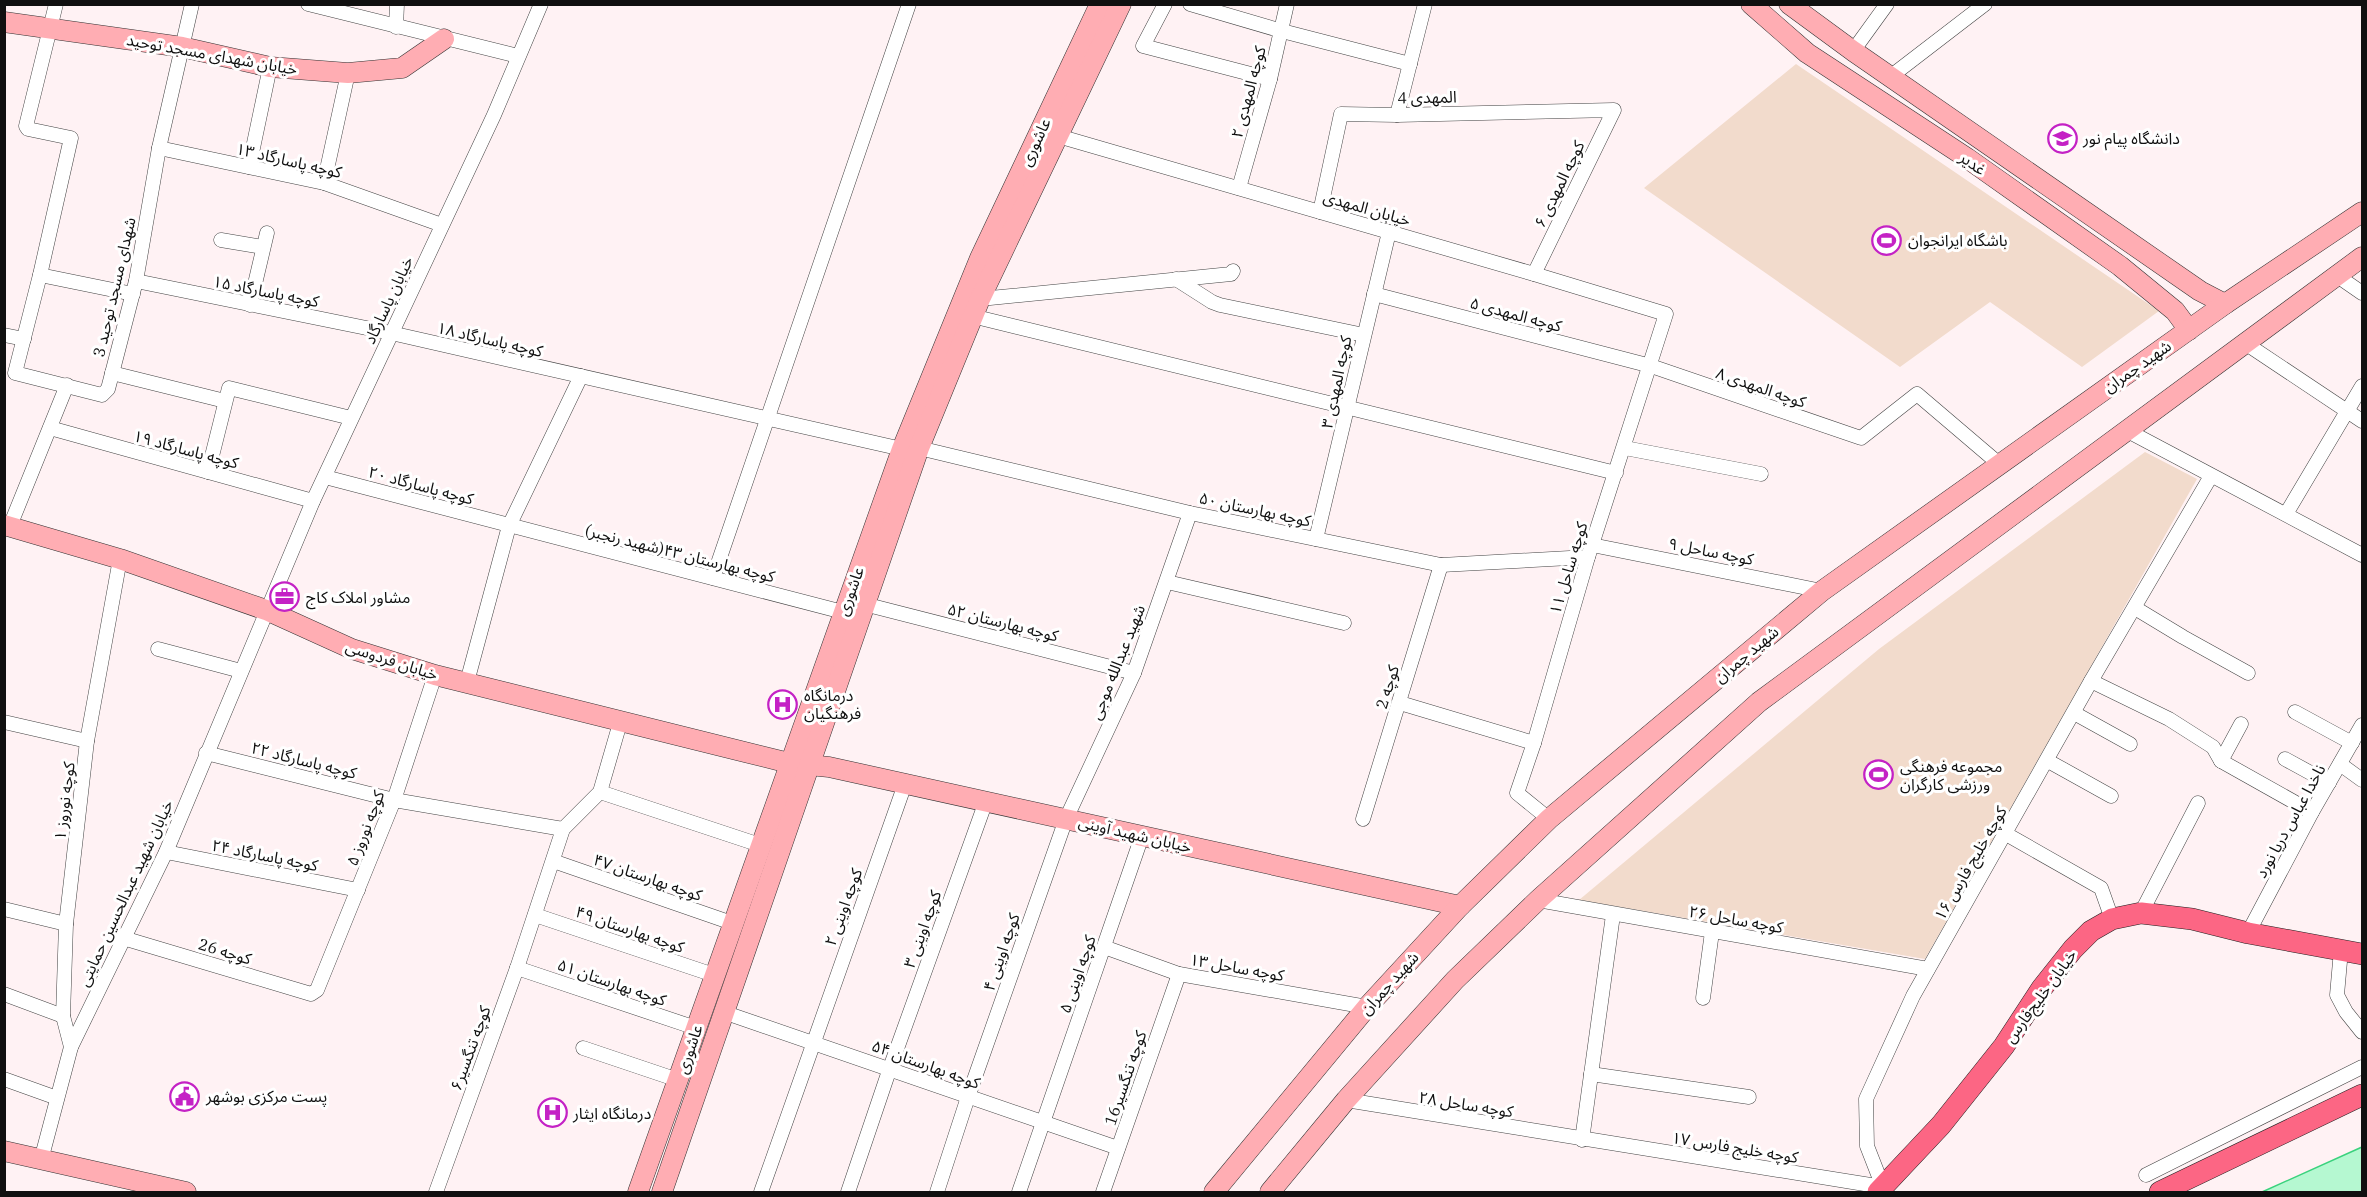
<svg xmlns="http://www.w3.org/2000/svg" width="2367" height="1197" viewBox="0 0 2367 1197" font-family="'IBM Plex Serif','Noto Sans Arabic',serif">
<rect width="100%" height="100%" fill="#fff2f4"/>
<g fill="#f2dbcc">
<polygon points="1796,64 2159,311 2082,367 1990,302 1900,367 1644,188"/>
<polygon points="2145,452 2197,479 1925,959 1579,900 1879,649"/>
</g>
<polygon fill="#b5f8d1" stroke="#3ad27d" stroke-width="1.5" points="2362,1147 2362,1192 2262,1192"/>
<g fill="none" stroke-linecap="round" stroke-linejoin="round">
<defs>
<g id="street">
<polyline points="56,4 26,126 28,129 71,138 40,275 15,373 102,395 108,389 136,281 159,148 192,4"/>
<polyline points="308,4 518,56"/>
<polyline points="1165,4 1143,46 1270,79"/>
<polyline points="1190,4 1282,31 1410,64"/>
<polyline points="396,27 397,4"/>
<polyline points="1853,51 1887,4"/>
<polyline points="1890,77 1985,4"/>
<polyline points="1397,115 1425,4"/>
<polyline points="1058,136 1534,274 1666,314 1588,557 1534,743 1517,793 1549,819"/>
<polyline points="159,148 324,183 442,225"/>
<polyline points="249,167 270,67"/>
<polyline points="324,183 348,73"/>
<polyline points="1239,188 1270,79 1287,4"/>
<polyline points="1320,212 1341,114 1397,115 1614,110 1534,274"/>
<polyline points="221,240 263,247"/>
<polyline points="40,275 133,294"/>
<polyline points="2336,275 2362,293"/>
<polyline points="1176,279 1212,302 1220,305 1364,335"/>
<polyline points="136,281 391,333 902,449"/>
<polyline points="1374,294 1651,366 1861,438 1917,394 1998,463"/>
<polyline points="980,299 1231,274 1233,271"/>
<polyline points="250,305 267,233"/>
<polyline points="972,316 1616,473"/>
<polyline points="4,335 24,339"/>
<polyline points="2245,343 2362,421"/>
<polyline points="112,373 225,401"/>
<polyline points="50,428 313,501"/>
<polyline points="2126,430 2362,555"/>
<polyline points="919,448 1190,513 1441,565 1588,557"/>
<polyline points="1625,448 1761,474"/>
<polyline points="208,472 229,388 351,418"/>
<polyline points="325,477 843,612"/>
<polyline points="2286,514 2362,386"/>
<polyline points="10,526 67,385"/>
<polyline points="1316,539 1389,232"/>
<polyline points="1592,545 1822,591"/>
<polyline points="713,578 909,4"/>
<polyline points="1167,582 1344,623"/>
<polyline points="864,604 1134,673"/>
<polyline points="2135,608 2183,637 2248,673"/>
<polyline points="158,649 241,671"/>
<polyline points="2091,681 2169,719 2213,747 2221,761 2312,812"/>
<polyline points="467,682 509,526 581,376"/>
<polyline points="1400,703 1534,743"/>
<polyline points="2295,712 2352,743"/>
<polyline points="2074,713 2130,744"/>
<polyline points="4,722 87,741"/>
<polyline points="206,753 394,800 563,829"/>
<polyline points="2285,759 2329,783"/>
<polyline points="2048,761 2111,796"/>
<polyline points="2221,761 2241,724"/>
<polyline points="2340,764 2362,780"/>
<polyline points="600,792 760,845"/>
<polyline points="1363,819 1441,565"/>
<polyline points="2006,834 2101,888 2112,919"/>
<polyline points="166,852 358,890"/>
<polyline points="553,861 732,923"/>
<polyline points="1538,900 1928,969"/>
<polyline points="4,909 66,924"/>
<polyline points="2141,913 2198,803"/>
<polyline points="535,915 714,975"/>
<polyline points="2248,933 2312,812 2362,725"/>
<polyline points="123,938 311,994 317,990 394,800 435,675"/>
<polyline points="1104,947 1179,974 1367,1007"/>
<polyline points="2341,950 2337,995 2346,1012 2362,1032"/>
<polyline points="517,968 696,1028"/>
<polyline points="4,994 63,1016"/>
<polyline points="1703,998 1712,932"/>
<polyline points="723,1012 1118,1148"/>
<polyline points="71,1047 63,1016 66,924 87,741 120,559"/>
<polyline points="583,1048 678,1080"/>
<polyline points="1591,1074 1749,1097"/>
<polyline points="4,1079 57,1098"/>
<polyline points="1346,1100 1883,1187"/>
<polyline points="1582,1140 1613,915"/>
<polyline points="41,1160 71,1047 166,852 313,501 494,115 541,4"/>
<polyline points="2146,1175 2362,1067"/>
<polyline points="1883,1187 1867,1146 1866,1099 1913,996 2091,681 2211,476"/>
<polyline points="436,1192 517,968 563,829 600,792 620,723"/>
<polyline points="761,1192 905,784"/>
<polyline points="848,1192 890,1068 986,801"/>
<polyline points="937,1192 968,1097 1066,819 1134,673 1190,513"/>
<polyline points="1019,1192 1142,836"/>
<polyline points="1103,1192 1179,974"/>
</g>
<g id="secondary">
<polyline points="1751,4 1807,53 1967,158 2120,266 2175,311 2189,330"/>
<polyline points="1789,4 1853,51 2200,291 2225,304"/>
<polyline points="4,22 182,47 270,67 348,73 402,68 444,39"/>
<polyline points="4,525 120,559 266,610 352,649 435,675 789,763 829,767 1460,906"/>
<polyline points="4,1151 186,1192"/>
<polyline points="638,1192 902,449 980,258 1100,4"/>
<polyline points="662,1192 919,448 980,299 1121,4"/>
<polyline points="1214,1192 1367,1007 1460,906 1549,819 1822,591 2225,304 2362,212"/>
<polyline points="1270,1192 1346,1100 1455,980 1538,900 1759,702 2362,257"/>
</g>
<g id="primary">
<polyline points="1878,1192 1941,1125 2004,1046 2042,988 2073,949 2091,931 2112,919 2141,913 2192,919 2248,933 2362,954"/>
<polyline points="2160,1192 2362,1095"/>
</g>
</defs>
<use href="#street" stroke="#434343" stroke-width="15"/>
<use href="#secondary" stroke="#323232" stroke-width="21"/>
<use href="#primary" stroke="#212121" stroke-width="22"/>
<use href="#street" stroke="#fff" stroke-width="14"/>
<use href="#secondary" stroke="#ffadb3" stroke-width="20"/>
<use href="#primary" stroke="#fc6684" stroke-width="21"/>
</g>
<defs>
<symbol id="university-ring" viewBox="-11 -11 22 22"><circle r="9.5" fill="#fff" stroke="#c422c5" stroke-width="1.5"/><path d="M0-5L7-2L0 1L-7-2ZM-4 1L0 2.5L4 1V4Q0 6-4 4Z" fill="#c422c5"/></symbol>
<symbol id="stadium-ring" viewBox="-11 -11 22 22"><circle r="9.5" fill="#fff" stroke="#c422c5" stroke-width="1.5"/><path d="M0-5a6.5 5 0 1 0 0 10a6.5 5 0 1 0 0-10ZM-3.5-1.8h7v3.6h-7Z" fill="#c422c5"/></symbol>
<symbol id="office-ring" viewBox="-11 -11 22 22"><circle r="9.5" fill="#fff" stroke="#c422c5" stroke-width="1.5"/><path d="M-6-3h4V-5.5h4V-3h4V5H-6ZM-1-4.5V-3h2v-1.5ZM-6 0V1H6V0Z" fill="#c422c5"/></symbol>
<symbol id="hospital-ring" viewBox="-11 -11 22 22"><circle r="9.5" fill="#fff" stroke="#c422c5" stroke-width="1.5"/><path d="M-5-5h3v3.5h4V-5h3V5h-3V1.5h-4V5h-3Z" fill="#c422c5"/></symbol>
<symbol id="civic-ring" viewBox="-11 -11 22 22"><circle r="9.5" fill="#fff" stroke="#c422c5" stroke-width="1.5"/><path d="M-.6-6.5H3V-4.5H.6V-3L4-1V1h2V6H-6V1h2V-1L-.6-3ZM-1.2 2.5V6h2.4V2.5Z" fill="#c422c5"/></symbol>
</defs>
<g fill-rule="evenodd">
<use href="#university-ring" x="2046" y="122" width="33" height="33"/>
<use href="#stadium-ring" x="1870" y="224" width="33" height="33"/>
<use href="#office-ring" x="268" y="580" width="33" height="33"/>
<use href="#hospital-ring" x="766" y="688" width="33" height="33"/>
<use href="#stadium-ring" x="1862" y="758" width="33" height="33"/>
<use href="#civic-ring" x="168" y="1080" width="33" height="33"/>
<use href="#hospital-ring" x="536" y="1096" width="33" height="33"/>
</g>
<g text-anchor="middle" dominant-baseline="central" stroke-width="6" stroke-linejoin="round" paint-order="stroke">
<g font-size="16" fill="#101010" stroke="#fff">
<text transform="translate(212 54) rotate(10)">خیابان شهدای مسجد توحید</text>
<text transform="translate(1248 92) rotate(-75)">کوچه المهدی ۲</text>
<text transform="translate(1427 97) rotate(-1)">المهدی 4</text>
<text transform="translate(1035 142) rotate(-65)">عاشوری</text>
<text transform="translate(289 160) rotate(13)">کوچه پاسارگاد ۱۳</text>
<text transform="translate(1973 163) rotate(35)">غدیر</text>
<text transform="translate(1559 184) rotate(-64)">کوچه المهدی ۶</text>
<text transform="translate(1367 208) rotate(16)">خیابان المهدی</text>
<text transform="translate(114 287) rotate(-77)">شهدای مسجد توحید 3</text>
<text transform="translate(266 291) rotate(11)">کوچه پاسارگاد ۱۵</text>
<text transform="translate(388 300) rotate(-65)">خیابان پاسارگاد</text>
<text transform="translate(1516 314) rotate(15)">کوچه المهدی ۵</text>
<text transform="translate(490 339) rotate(13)">کوچه پاسارگاد ۱۸</text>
<text transform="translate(2137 366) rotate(-35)">شهید چمران</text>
<text transform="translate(1336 382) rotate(-78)">کوچه المهدی ۳</text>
<text transform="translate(1761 387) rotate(19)">کوچه المهدی ۸</text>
<text transform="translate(186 449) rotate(15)">کوچه پاسارگاد ۱۹</text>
<text transform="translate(421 485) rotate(15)">کوچه پاسارگاد ۲۰</text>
<text transform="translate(1255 509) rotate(12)">کوچه بهارستان ۵۰</text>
<text transform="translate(1711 551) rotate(11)">کوچه ساحل ۹</text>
<text transform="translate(680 553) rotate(14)">کوچه بهارستان ۴۳(شهید رنجبر)</text>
<text transform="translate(1568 568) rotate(-73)">کوچه ساحل ۱۱</text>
<text transform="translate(850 591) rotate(-70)">عاشوری</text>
<text transform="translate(1003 622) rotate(14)">کوچه بهارستان ۵۲</text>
<text transform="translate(1746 654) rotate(-40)">شهید چمران</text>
<text transform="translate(392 660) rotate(18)">خیابان فردوسی</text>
<text transform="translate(1117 662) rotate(-68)">شهید عبدالله موجی</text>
<text transform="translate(1387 687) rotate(-73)">کوچه 2</text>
<text transform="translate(304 760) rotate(14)">کوچه پاسارگاد ۲۲</text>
<text transform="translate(64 801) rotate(-83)">کوچه نوروز ۱</text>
<text transform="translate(2290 821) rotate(-61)">ناخدا عباس دریا نورد</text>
<text transform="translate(365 828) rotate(-69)">کوچه نوروز ۵</text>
<text transform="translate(1135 834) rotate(13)">خیابان شهید آوینی</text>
<text transform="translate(265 855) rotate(11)">کوچه پاسارگاد ۲۴</text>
<text transform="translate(1970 863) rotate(-60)">کوچه خلیج فارس ۱۶</text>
<text transform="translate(648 877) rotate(19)">کوچه بهارستان ۴۷</text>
<text transform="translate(125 893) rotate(-65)">خیابان شهید عبدالحسین حمایتی</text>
<text transform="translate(843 907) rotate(-70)">کوچه اوینی ۲</text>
<text transform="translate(1736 919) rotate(10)">کوچه ساحل ۲۶</text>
<text transform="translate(630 929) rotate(19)">کوچه بهارستان ۴۹</text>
<text transform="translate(922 929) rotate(-70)">کوچه اوینی ۳</text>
<text transform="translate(225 951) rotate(17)">کوچه 26</text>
<text transform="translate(1001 952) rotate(-71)">کوچه اوینی ۴</text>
<text transform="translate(1237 967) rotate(10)">کوچه ساحل ۱۳</text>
<text transform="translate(1077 974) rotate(-71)">کوچه اوینی ۵</text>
<text transform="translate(612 982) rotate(19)">کوچه بهارستان ۵۱</text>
<text transform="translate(1389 983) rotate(-48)">شهید چمران</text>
<text transform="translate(2040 996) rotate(-54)">خیابان خلیج‌فارس</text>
<text transform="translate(470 1048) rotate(-70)">کوچه تنگسیر۶</text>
<text transform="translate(689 1049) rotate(-71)">عاشوری</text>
<text transform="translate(926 1064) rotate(20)">کوچه بهارستان ۵۴</text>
<text transform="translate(1125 1078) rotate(-71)">کوچه تنگسیر16</text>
<text transform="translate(1466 1104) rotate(9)">کوچه ساحل ۲۸</text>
<text transform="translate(1735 1147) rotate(9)">کوچه خلیج فارس ۱۷</text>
</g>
<g font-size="16" fill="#101010" stroke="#fff" text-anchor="start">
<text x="2083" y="138">دانشگاه پیام نور</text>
<text x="1908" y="240">باشگاه ایرانجوان</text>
<text x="306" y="597">مشاور املاک کاج</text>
<text x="804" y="695">درمانگاه<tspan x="804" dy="18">فرهنگیان</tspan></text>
<text x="1900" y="766">مجموعه فرهنگی<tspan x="1900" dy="18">ورزشی کارگران</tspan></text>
<text x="206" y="1096">پست مرکزی بوشهر</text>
<text x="573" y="1113">درمانگاه ایثار</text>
</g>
</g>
<rect width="2367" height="1197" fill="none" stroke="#101010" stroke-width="12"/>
</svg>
